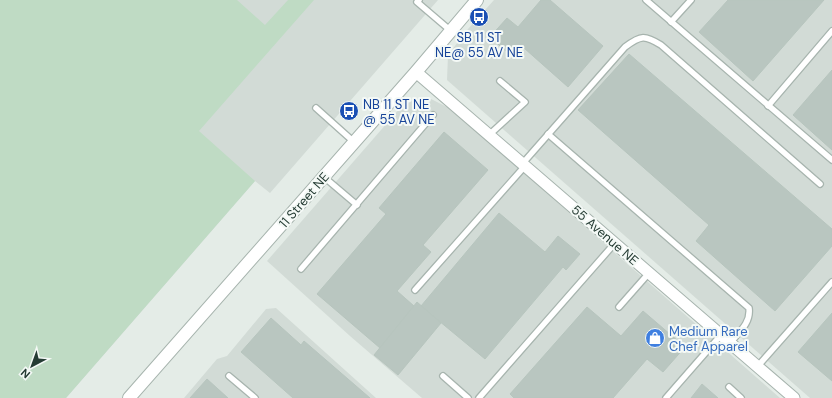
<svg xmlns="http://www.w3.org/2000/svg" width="832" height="398" viewBox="0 0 832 398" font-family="'DM Sans',sans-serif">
<rect width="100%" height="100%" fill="#e4ece7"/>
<g fill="#d2dbd6">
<polygon points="0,0 438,0 270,193 255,181 66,398 0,398"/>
<polygon points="494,0 832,0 832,398 810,398 447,80 448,55 468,29"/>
<polygon points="431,99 451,109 780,398 422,398 350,336 267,261 401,107 414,100"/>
<polygon points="276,308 376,398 184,398 217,359 227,356 266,309"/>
</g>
<polygon fill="#bfdbc4" points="0,0 237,0 265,25 288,0 314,0 199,131 255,181 66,398 0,398"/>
<g fill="#b9c6c0" stroke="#b7c5be">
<polygon points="541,0 550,0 603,46 568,87 524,48 515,59 490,37 507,18 518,27"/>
<polygon points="728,0 824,0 753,81 699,32"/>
<polygon points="629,54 832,229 832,246 775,311 696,241 709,225 578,110"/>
<polygon points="832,70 832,150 793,115"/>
<polygon points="444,132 488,170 423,245 431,252 397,291 414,306 380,348 317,294 386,214 379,208"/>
<polygon points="499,213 545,252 558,236 580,254 566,270 563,267 485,359 421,306"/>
<polygon points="417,302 441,323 398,375 374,355"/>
<polygon points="587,307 621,336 643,311 685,347 663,372 647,359 613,398 514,398 510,394"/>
<polygon points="832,313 832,381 798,352"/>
<polygon points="271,318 301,345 304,341 370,398 293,398 241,352"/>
<polygon points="207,379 228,398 190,398"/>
<polygon points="702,384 718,398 691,398"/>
</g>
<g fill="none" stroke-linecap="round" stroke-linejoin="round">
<defs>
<g id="service">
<polyline points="419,0 417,2 451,31"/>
<polyline points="646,0 832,160"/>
<polyline points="671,22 691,0"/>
<polyline points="768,106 832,31"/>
<polyline points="316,108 354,142"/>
<path d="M548,134L749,308C751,323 739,332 730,343"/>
<polyline points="489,135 525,102 500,81"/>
<path d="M523,163L625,47C641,35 645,35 661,45L820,184"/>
<polyline points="324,177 357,205"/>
<polyline points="301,269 433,115"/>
<polyline points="415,290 525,166"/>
<polyline points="619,307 649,273"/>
<polyline points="757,367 832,282"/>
<polyline points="229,376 255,398"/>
<polyline points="443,376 468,398"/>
<polyline points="729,387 741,398"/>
<polyline points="479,398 615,243"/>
<polyline points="666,398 721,335"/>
</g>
<polyline id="minor" points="416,72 794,398"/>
<polyline id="tertiary" points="129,398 416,72 477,0"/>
</defs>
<use href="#service" stroke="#a7b4ae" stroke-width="8"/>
<use href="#minor" stroke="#a7b4ae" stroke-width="13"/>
<use href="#tertiary" stroke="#a7b4ae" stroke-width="14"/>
<use href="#service" stroke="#fff" stroke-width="5.5"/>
<use href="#minor" stroke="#fff" stroke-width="11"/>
<use href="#tertiary" stroke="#fff" stroke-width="12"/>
</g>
<defs>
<symbol id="bus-disc" viewBox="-11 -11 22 22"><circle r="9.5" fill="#1a4fb4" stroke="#f4f9f6"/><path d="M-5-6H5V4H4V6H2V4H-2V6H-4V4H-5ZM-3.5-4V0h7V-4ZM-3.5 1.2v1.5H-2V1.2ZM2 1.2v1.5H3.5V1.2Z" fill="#fff"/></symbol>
<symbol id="shop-disc" viewBox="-11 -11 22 22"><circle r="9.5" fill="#3f7fe0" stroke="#f4f9f6"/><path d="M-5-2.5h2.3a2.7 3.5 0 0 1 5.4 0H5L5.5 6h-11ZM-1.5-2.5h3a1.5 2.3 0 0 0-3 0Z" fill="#fff"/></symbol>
</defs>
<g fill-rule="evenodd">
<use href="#bus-disc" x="468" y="6" width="22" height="22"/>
<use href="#bus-disc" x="338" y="100" width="22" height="22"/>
<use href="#shop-disc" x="644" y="327" width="22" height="22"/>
</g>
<g text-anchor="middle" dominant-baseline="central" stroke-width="4" stroke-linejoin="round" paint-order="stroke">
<g font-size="13" fill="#164399" stroke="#f4f9f6">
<text x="479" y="37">SB 11 ST<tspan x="479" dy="15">NE@ 55 AV NE</tspan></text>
<text x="363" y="104" text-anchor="start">NB 11 ST NE<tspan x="363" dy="15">@ 55 AV NE</tspan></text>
</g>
<g font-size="13" fill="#253c34" stroke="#f4f9f6">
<text transform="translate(304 200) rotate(-49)">11 Street NE</text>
<text transform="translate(605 235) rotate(41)">55 Avenue NE</text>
</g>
<g font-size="13" fill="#366cbe" stroke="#f4f9f6" text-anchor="start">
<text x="669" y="331">Medium Rare<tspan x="669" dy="15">Chef Apparel</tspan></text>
</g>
</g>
<g transform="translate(32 366) rotate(221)" stroke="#f4f9f6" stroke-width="3" paint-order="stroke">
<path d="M0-3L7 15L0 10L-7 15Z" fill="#253c34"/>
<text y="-6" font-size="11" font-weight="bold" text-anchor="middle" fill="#253c34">N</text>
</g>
</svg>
